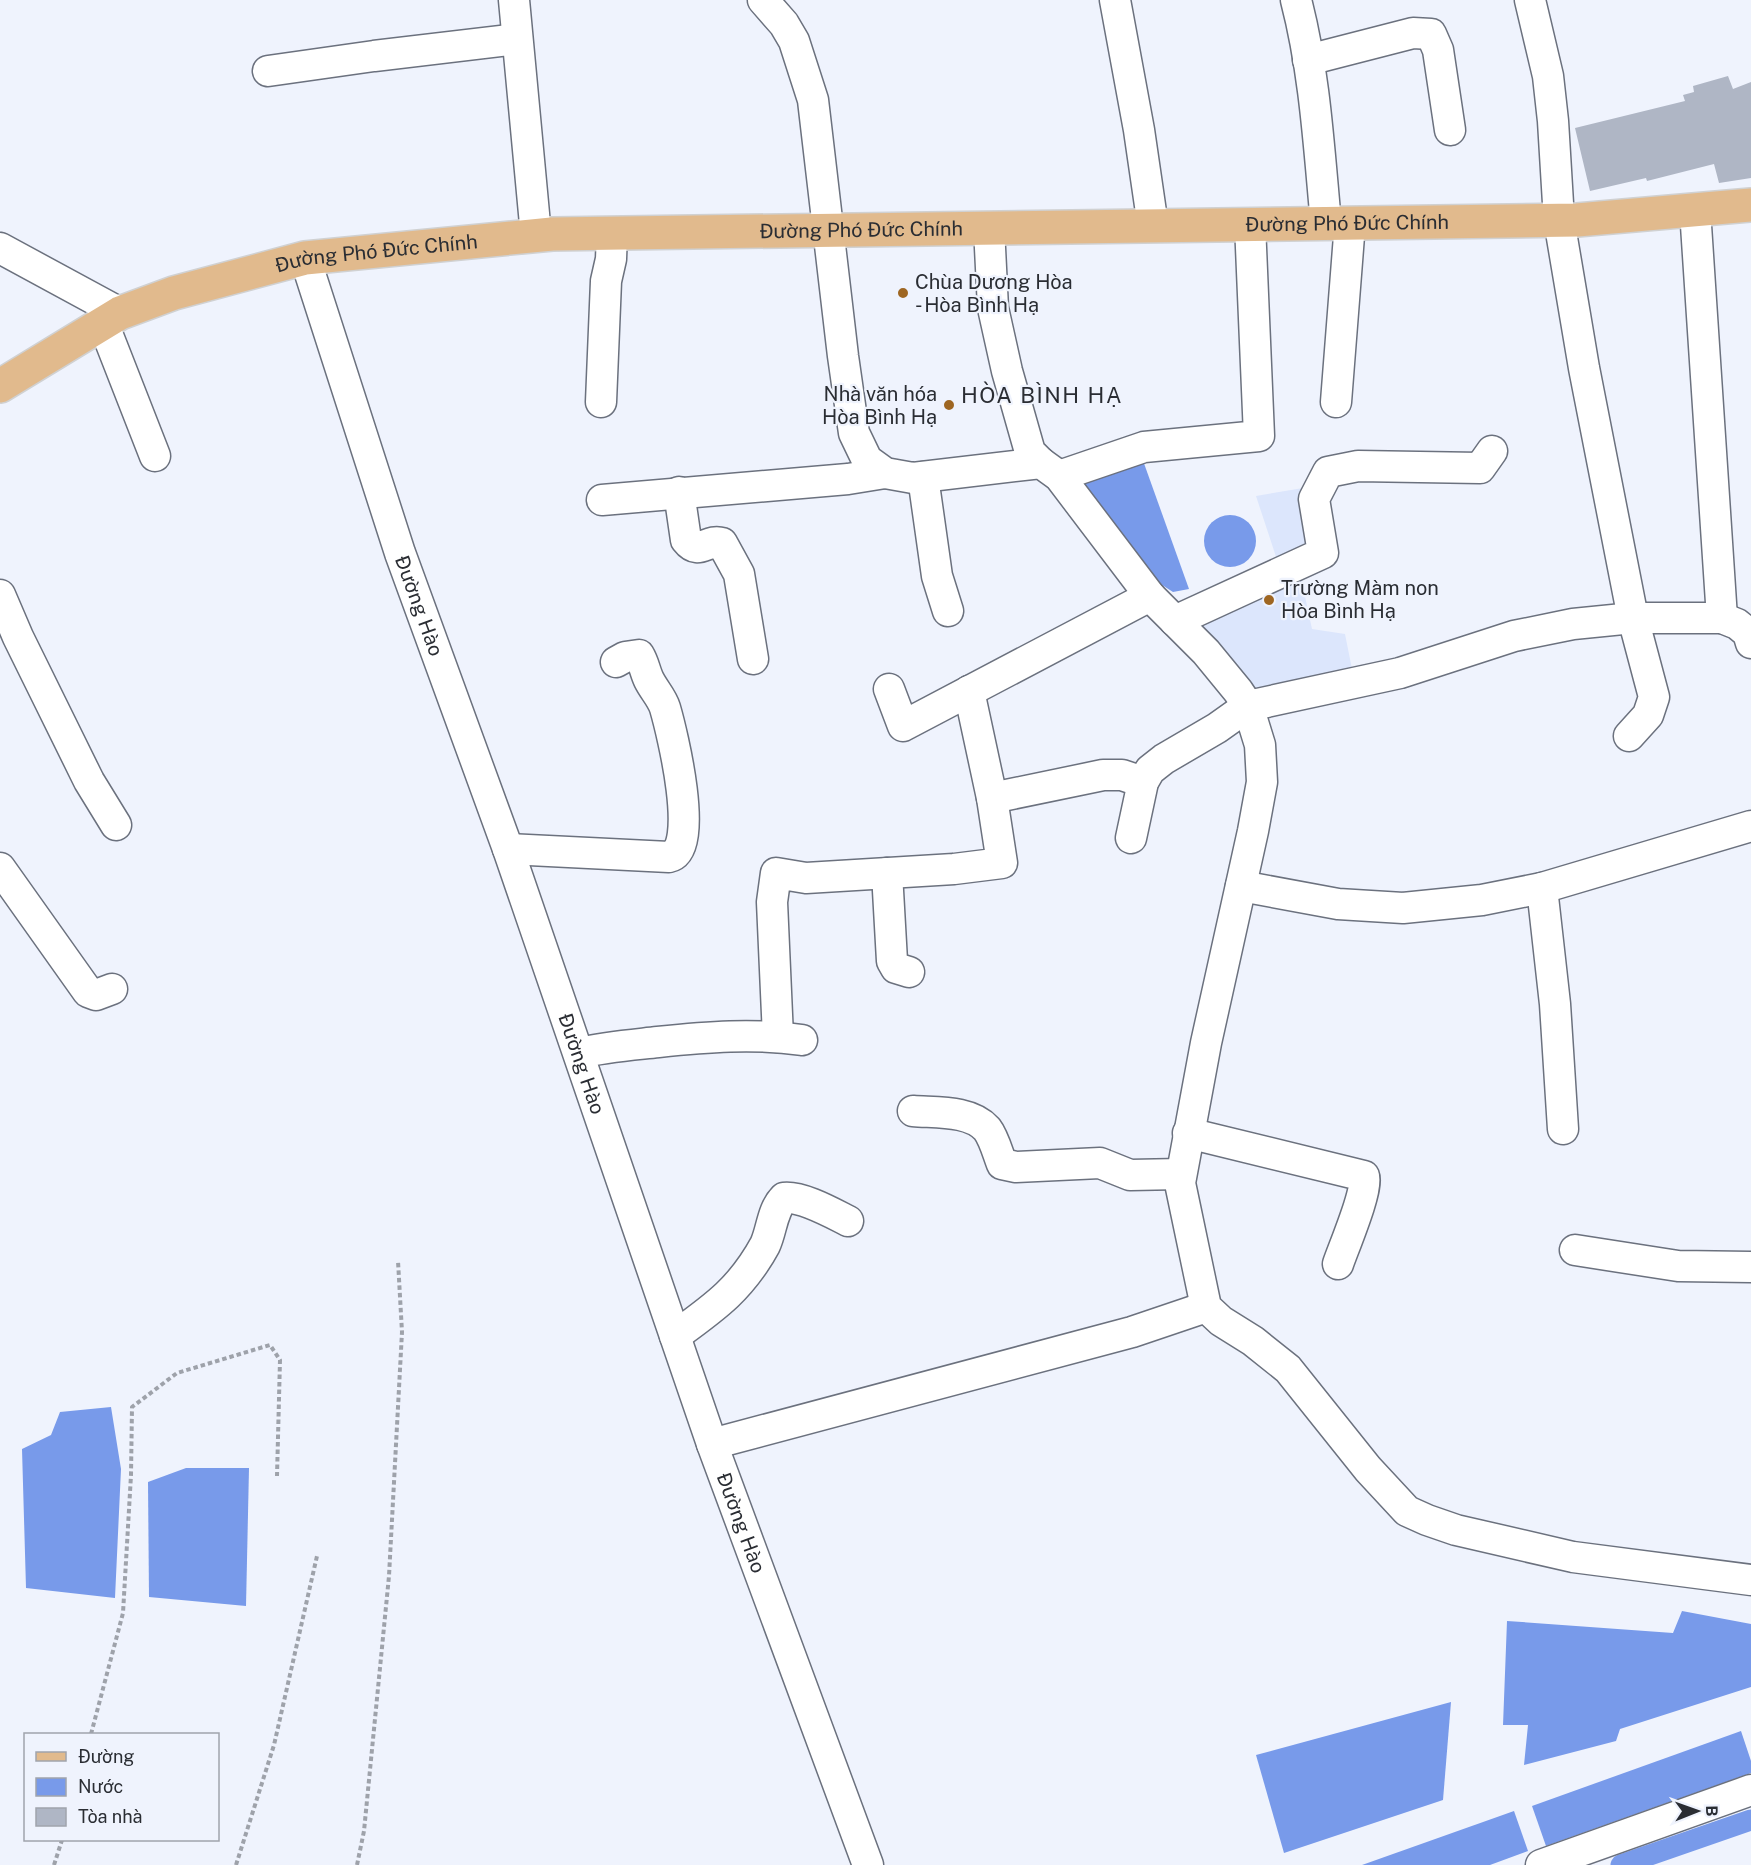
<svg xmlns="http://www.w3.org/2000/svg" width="1751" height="1865" viewBox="0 0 1751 1865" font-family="'Public Sans',sans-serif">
<rect width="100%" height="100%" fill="#eff3fd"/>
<polygon fill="#dce6fc" points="1309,487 1318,549 1297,559 1312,629 1345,634 1354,679 1252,699 1182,625 1282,575 1256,496"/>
<g fill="#789aea">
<polygon points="1141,455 1189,589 1173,592 1159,583 1077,477"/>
<circle cx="1230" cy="541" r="26"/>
<polygon points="111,1407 121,1469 115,1598 26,1588 22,1449 51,1435 60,1412"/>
<polygon points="186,1468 249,1468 246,1606 149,1597 148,1482"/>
<polygon points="1682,1611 1751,1624 1751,1687 1620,1729 1616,1741 1524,1765 1528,1725 1503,1725 1507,1621 1673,1633"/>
<polygon points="1451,1702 1443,1800 1284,1853 1256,1755"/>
<polygon points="1741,1731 1751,1761 1751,1773 1546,1846 1532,1806"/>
<polygon points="1514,1811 1528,1851 1490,1865 1362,1865"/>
</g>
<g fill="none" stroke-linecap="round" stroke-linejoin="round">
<polyline stroke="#789aea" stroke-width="21" points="1621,1865 1751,1820"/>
</g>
<polygon fill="#afb6c5" points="1728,76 1733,89 1751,82 1751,178 1719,183 1714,164 1647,181 1646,178 1590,191 1575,128 1685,101 1683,95 1694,92 1693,86"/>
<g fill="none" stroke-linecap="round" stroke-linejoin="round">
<defs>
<g id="minor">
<polyline points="514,0 536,235"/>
<polyline points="763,0 784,24 794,41 813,100 843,356 854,433 867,460 885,473 913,478 1041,463 1059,476 1150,596 1206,652 1238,691 1248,706 1260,745 1262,782 1253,831 1206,1043 1180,1183 1206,1307 1221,1321 1253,1341 1288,1369 1368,1469 1407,1511 1427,1520 1456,1530 1573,1557 1751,1580"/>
<polyline points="1115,0 1139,130 1153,226"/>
<path d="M1296,0C1315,73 1319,149 1326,223"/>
<polyline points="1530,0 1548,76 1553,121 1559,220 1584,368 1633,618 1654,697 1648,715 1629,736"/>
<polyline points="1308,60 1413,33 1431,34 1438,50 1450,130"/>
<polyline points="268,71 374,56 517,39"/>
<polyline points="1695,210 1722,618"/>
<polyline points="989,228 993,308 1007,371 1030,452 1041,463"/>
<polyline points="0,248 120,313"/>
<path id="s1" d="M305,258L400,553L508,849L712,1444L868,1865"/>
<polyline points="103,323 155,456"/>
<polyline points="601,402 606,281 611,259 612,233"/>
<polyline points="1336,402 1350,223"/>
<polyline points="1059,476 1144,447 1259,436 1250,224"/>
<polyline points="923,477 937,576 948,611"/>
<path d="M679,492L686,540C699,557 707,538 722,543L739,574L753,659"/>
<polyline points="602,500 848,479 885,473"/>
<polyline points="0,595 18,637 89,781 116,825"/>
<polyline points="1175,621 1323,553 1314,499 1328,472 1358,466 1480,468 1492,451"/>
<polyline points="889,689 903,726 1150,596"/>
<polyline points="992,798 1103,775 1122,775 1143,782"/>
<polyline points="1131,838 1143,782 1150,770 1164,759 1217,728 1248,706 1400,673 1514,636 1573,624 1633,618 1722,618 1737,624 1748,633 1751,643"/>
<path d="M508,849L669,857C701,850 672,732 665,708C662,698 654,690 649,680C645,672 644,663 639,655L625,657L616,662"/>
<polyline points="0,868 88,992 96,995 112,989"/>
<polyline points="887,873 892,961 896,968 909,972"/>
<polyline points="1241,886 1338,904 1403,908 1482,900 1542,888 1751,826"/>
<polyline points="1542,888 1555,1004 1563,1129"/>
<polyline points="778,1037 772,902 776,873 806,878 954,869 1002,863 992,798 969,691"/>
<path d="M579,1053C605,1047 631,1045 658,1042C706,1037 754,1033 802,1040"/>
<path d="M913,1111C936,1113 970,1110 987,1129C994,1138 998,1154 1002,1164L1016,1167L1100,1163L1130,1175L1181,1174"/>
<path d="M1188,1133L1364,1176C1369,1188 1343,1249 1338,1264"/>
<polyline points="1575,1250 1678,1266 1751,1267"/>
<path d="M675,1336C715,1307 741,1289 765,1245C772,1230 772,1210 784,1198C802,1196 832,1213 848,1221"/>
<polyline points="712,1444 1132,1332 1206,1307"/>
<polyline points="1541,1865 1751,1790"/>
</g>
<g id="major">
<path id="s2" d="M0,386L120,313L174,293L305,258L552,234L1577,220L1751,205"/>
</g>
</defs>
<use href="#minor" stroke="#6b717e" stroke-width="33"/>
<use href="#major" stroke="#d0d1d2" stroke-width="36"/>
<g stroke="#9ea2aa" stroke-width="4" stroke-dasharray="4.5 3" stroke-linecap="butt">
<polyline points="91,1734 123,1613 131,1475 132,1407 177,1373 270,1345 280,1360 277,1476"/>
<polyline points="54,1865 62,1840"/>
<polyline points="236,1865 274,1745 317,1556"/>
<polyline points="357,1865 364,1831 389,1576 402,1332 398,1261"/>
</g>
<use href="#minor" stroke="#fff" stroke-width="30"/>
<use href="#major" stroke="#e1ba8d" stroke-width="33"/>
</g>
<g fill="#9e6622" stroke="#eff3fd" stroke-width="2">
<circle cx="903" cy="293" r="6"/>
<circle cx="949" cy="405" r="6"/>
<circle cx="1269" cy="600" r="6"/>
</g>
<g text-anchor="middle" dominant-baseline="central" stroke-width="4.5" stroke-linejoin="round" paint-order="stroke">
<g font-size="20" fill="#2a2d33" stroke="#eff3fd">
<text stroke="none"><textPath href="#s2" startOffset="1377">Đường Phó Đức Chính</textPath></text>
<text stroke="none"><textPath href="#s2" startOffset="891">Đường Phó Đức Chính</textPath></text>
<text stroke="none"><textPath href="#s2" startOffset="405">Đường Phó Đức Chính</textPath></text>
<text stroke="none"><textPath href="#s1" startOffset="366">Đường Hào</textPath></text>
<text stroke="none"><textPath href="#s1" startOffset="852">Đường Hào</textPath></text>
<text stroke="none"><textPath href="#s1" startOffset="1338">Đường Hào</textPath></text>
</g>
<g font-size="20" fill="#2a2d33" stroke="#eff3fd" text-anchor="start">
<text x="915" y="282">Chùa Dương Hòa<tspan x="915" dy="23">- Hòa Bình Hạ</tspan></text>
<text x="937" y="394" text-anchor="end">Nhà văn hóa<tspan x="937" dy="23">Hòa Bình Hạ</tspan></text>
<text x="1281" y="588">Trường Màm non<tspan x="1281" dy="23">Hòa Bình Hạ</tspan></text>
</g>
<g font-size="22" letter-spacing="1.5" fill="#2a2d33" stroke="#eff3fd">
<text x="1042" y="395">HÒA BÌNH HẠ</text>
</g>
</g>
<rect x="24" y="1733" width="195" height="108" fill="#eff3fd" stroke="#a0a4ac" stroke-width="1.5"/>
<rect x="36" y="1752" width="30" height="9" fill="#e1ba8d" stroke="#a0a4ac" stroke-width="1.5"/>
<text x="78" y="1763" font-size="18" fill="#2a2d33">Đường</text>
<rect x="36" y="1778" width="30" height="18" fill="#789aea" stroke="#a0a4ac" stroke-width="1.5"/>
<text x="78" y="1793" font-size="18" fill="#2a2d33">Nước</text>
<rect x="36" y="1808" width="30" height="18" fill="#afb6c5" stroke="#a0a4ac" stroke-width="1.5"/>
<text x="78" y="1823" font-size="18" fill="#2a2d33">Tòa nhà</text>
<g transform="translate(1697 1811) rotate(89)" stroke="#eff3fd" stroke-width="4.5" paint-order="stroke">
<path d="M0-4.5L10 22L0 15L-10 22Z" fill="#2a2d33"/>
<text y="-9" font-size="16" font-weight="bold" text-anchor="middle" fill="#2a2d33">B</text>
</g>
</svg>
